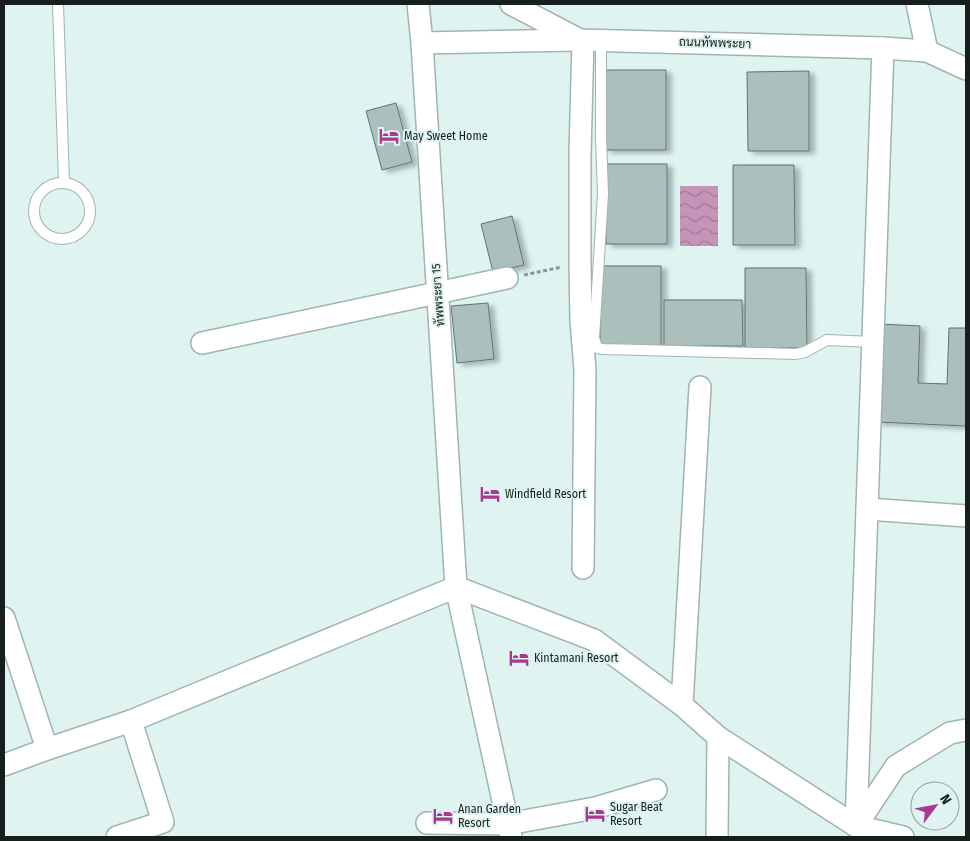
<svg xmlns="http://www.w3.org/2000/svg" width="970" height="841" viewBox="0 0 970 841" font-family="'Fira Sans Condensed',Sarabun,sans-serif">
<defs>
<pattern id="water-waves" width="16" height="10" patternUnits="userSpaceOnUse" patternTransform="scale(1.25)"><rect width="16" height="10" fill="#c694b9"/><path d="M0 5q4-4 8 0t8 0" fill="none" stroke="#a07896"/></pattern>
<filter id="shadow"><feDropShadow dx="5.5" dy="3" stdDeviation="2.5" flood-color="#0004"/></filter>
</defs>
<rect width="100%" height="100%" fill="#dff4f1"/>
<rect fill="url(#water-waves)" x="680" y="186" width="38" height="60"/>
<g fill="#abbfbc" stroke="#617371" filter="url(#shadow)">
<polygon points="604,70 666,70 666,150 605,150"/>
<polygon points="809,71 809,151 748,151 747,72"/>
<polygon points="396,103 412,162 382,170 366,111"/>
<polygon points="605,164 667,164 667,244 606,244"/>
<polygon points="733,165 794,165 795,245 733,245"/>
<polygon points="512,216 524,265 493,272 481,224"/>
<rect x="600" y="266" width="61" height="80"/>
<polygon points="745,268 806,268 807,348 745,348"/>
<polygon points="664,300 742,300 743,346 664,346"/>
<polygon points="488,303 494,359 457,363 451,306"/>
<polygon points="881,324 920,326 918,383 947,384 949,328 966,328 966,426 877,422"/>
</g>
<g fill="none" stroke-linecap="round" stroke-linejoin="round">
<defs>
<g id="service">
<polyline points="58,4 64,182"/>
<polyline points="601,40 601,138 603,194 594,338 597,348 603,349 796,354 805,352 827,340 873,342"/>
<circle cx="62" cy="211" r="28"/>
</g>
<g id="minor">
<polyline points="418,4 422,43 456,587 511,837"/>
<polyline points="511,4 580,40 883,48 927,51 966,69"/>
<polyline points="917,4 927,51"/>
<polyline points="422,43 577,40"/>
<polyline points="202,343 507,278"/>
<polyline points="867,509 966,516"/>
<polyline points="583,568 585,370 581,321 580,264 580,154 583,40"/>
<polyline points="4,618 47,749"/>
<polyline points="682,705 700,387"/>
<polyline points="4,765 47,749 131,721 456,587 594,640 682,705 718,737 856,826 903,837"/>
<polyline points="427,823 508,824 595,808 656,790"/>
<polyline points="856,826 883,48"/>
<polyline points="856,826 896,766 950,733 966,730"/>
<polyline points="117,837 163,822 131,721"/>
<polyline points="717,837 718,737"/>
</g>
</defs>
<use href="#service" stroke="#a0b4b1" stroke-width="12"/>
<use href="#minor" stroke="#a0b4b1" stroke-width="24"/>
<polyline stroke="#899896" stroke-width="3" stroke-dasharray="4 2.5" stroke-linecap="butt" points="524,275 562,267"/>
<use href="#service" stroke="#fff" stroke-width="10"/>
<use href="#minor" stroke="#fff" stroke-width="21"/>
</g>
<defs>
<symbol id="hotel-bare" viewBox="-9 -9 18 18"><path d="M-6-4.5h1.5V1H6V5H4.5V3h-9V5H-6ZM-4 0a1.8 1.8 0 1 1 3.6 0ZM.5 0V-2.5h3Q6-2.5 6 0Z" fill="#a93893" stroke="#dff4f1" stroke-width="2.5" paint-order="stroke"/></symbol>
</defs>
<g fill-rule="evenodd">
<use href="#hotel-bare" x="375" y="122" width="28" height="28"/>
<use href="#hotel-bare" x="476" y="480" width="28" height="28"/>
<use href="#hotel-bare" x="505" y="644" width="28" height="28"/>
<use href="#hotel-bare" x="581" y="800" width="28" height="28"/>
<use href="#hotel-bare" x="429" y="802" width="28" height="28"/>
</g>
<g text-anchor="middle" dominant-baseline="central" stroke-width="4" stroke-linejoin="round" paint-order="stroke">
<g font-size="12" fill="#171f1e" stroke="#dff4f1">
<text transform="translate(715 43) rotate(2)">ถนนทัพพระยา</text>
<text transform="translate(438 295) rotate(-94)">ทัพพระยา 15</text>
</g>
<g font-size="12" fill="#171f1e" stroke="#dff4f1" text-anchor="start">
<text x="404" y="136">May Sweet Home</text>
<text x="505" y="494">Windfield Resort</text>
<text x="534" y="658">Kintamani Resort</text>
<text x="610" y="807">Sugar Beat<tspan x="610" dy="14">Resort</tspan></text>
<text x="458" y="809">Anan Garden<tspan x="458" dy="14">Resort</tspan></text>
</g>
</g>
<rect width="970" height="841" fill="none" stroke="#171f1e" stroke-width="10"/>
<g transform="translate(935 806) rotate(58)"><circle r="24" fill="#dff4f1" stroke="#8f9f9d"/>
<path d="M0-4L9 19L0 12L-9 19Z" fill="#a93893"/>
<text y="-8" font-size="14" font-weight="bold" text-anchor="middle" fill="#171f1e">N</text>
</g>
</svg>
